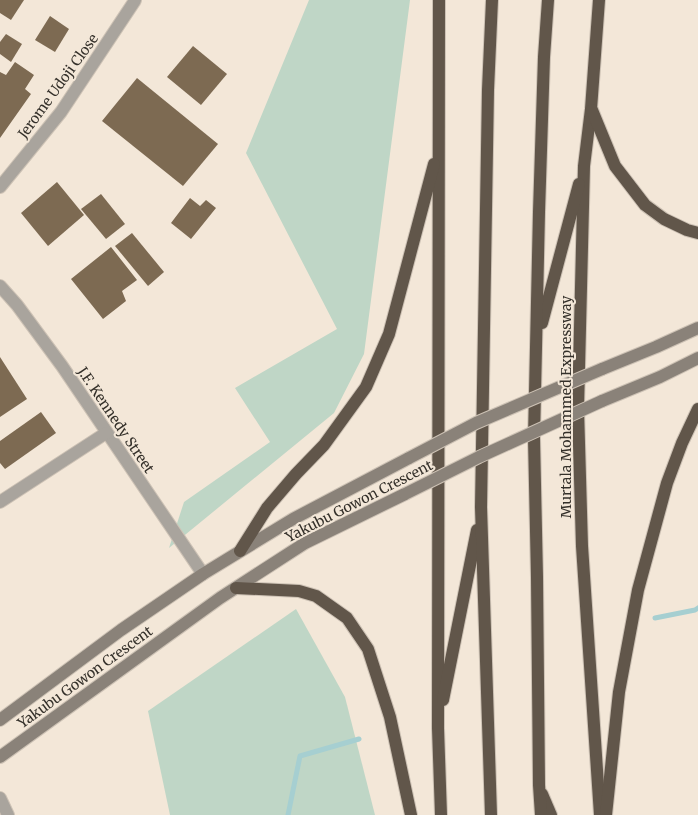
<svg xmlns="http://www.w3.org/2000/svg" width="698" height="815" viewBox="0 0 698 815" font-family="Merriweather,serif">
<rect width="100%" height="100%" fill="#f3e7d8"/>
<g fill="#bfd6c6">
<polygon points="309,0 410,0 364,354 334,413 169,548 184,502 270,442 235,388 337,329 246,153"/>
<polygon points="296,609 345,697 375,815 170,815 148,711"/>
</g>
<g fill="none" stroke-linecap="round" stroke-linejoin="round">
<g stroke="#a6cfd1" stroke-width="5">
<polyline points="655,618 695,610 698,608"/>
<polyline points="288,815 300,756 359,739"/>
</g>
</g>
<g fill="#7d6a52">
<polygon points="0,0 24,0 11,20 0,13"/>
<polygon points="50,16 69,29 55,52 35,40"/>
<polygon points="6,34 22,44 11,62 0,54 0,42"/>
<polygon points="193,46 227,74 201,105 167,77"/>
<polygon points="15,62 34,75 25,89 31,94 0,138 0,72 6,75"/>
<polygon points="137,78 218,144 183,186 102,121"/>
<polygon points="57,182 84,215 48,246 21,213"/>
<polygon points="101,194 125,224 106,239 81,209"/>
<polygon points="190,198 200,206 206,200 216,208 191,239 171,223"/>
<polygon points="132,233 164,272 148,286 115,246"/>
<polygon points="111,247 137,280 122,291 126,301 103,319 71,279"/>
<polygon points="0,357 27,399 0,417"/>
<polygon points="41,412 56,433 5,469 0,463 0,441"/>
</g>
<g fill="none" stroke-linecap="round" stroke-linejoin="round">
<defs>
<g id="street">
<polyline points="0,187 61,112 134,2 135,0"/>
<polyline points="0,286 17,305 62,366 203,574"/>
<polyline points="0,502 106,433"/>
<polyline points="0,798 8,815"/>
</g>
<g id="secondary">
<polyline points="602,369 656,347 698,328"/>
<polyline points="602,401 660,377 698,358"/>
<polyline points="0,720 121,630 203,574 293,519 409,458"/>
<polyline points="0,757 220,598 305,543 405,494"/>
</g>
<g id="highway">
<polyline points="439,0 438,728 441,815"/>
<polyline points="599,0 591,109 584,166 578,409 582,546 600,815"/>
<polyline points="592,110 615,166 645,205 664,219 687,230 698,233"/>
<polyline points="542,323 579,184"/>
<polyline points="240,551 267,508 296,474 324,445 366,387 389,334 434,164"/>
<polyline points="236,588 299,591 316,596 347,618 368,649 390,717 411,815"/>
<polyline points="443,700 477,530"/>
<polyline points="542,794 551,815"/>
<polyline points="491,815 481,507 488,90 492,0"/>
<polyline points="541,815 539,785 537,577 534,438 539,212 544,57 548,0"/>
<polyline points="606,815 619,692 638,590 667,483 682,443 698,409"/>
</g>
</defs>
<use href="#street" stroke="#cdc2b5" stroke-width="14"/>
<use href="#secondary" stroke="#cdc2b5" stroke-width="14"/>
<use href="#highway" stroke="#cdc2b5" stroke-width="14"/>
<use href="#street" stroke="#a9a49d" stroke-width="12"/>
<use href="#secondary" stroke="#8a8279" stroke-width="12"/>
<use href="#highway" stroke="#61564a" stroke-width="12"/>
<defs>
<g id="secondary-bridge">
<polyline points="409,458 476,423 602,369"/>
<polyline points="405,494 479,457 602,401"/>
</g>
</defs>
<use href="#secondary-bridge" stroke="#cdc2b5" stroke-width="14" stroke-linecap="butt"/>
<use href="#secondary-bridge" stroke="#8a8279" stroke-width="12"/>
</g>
<g text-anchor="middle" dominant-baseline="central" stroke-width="4" stroke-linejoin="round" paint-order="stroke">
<g font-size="14" fill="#34302a" stroke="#f3e7d8">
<text transform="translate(58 86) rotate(-54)">Jerome Udoji Close</text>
<text transform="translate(566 407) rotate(-90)">Murtala Mohammed Expressway</text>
<text transform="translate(116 420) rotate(56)">J.F. Kennedy Street</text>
<text transform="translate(359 501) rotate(-27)">Yakubu Gowon Crescent</text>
<text transform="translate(85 677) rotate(-36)">Yakubu Gowon Crescent</text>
</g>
</g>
</svg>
